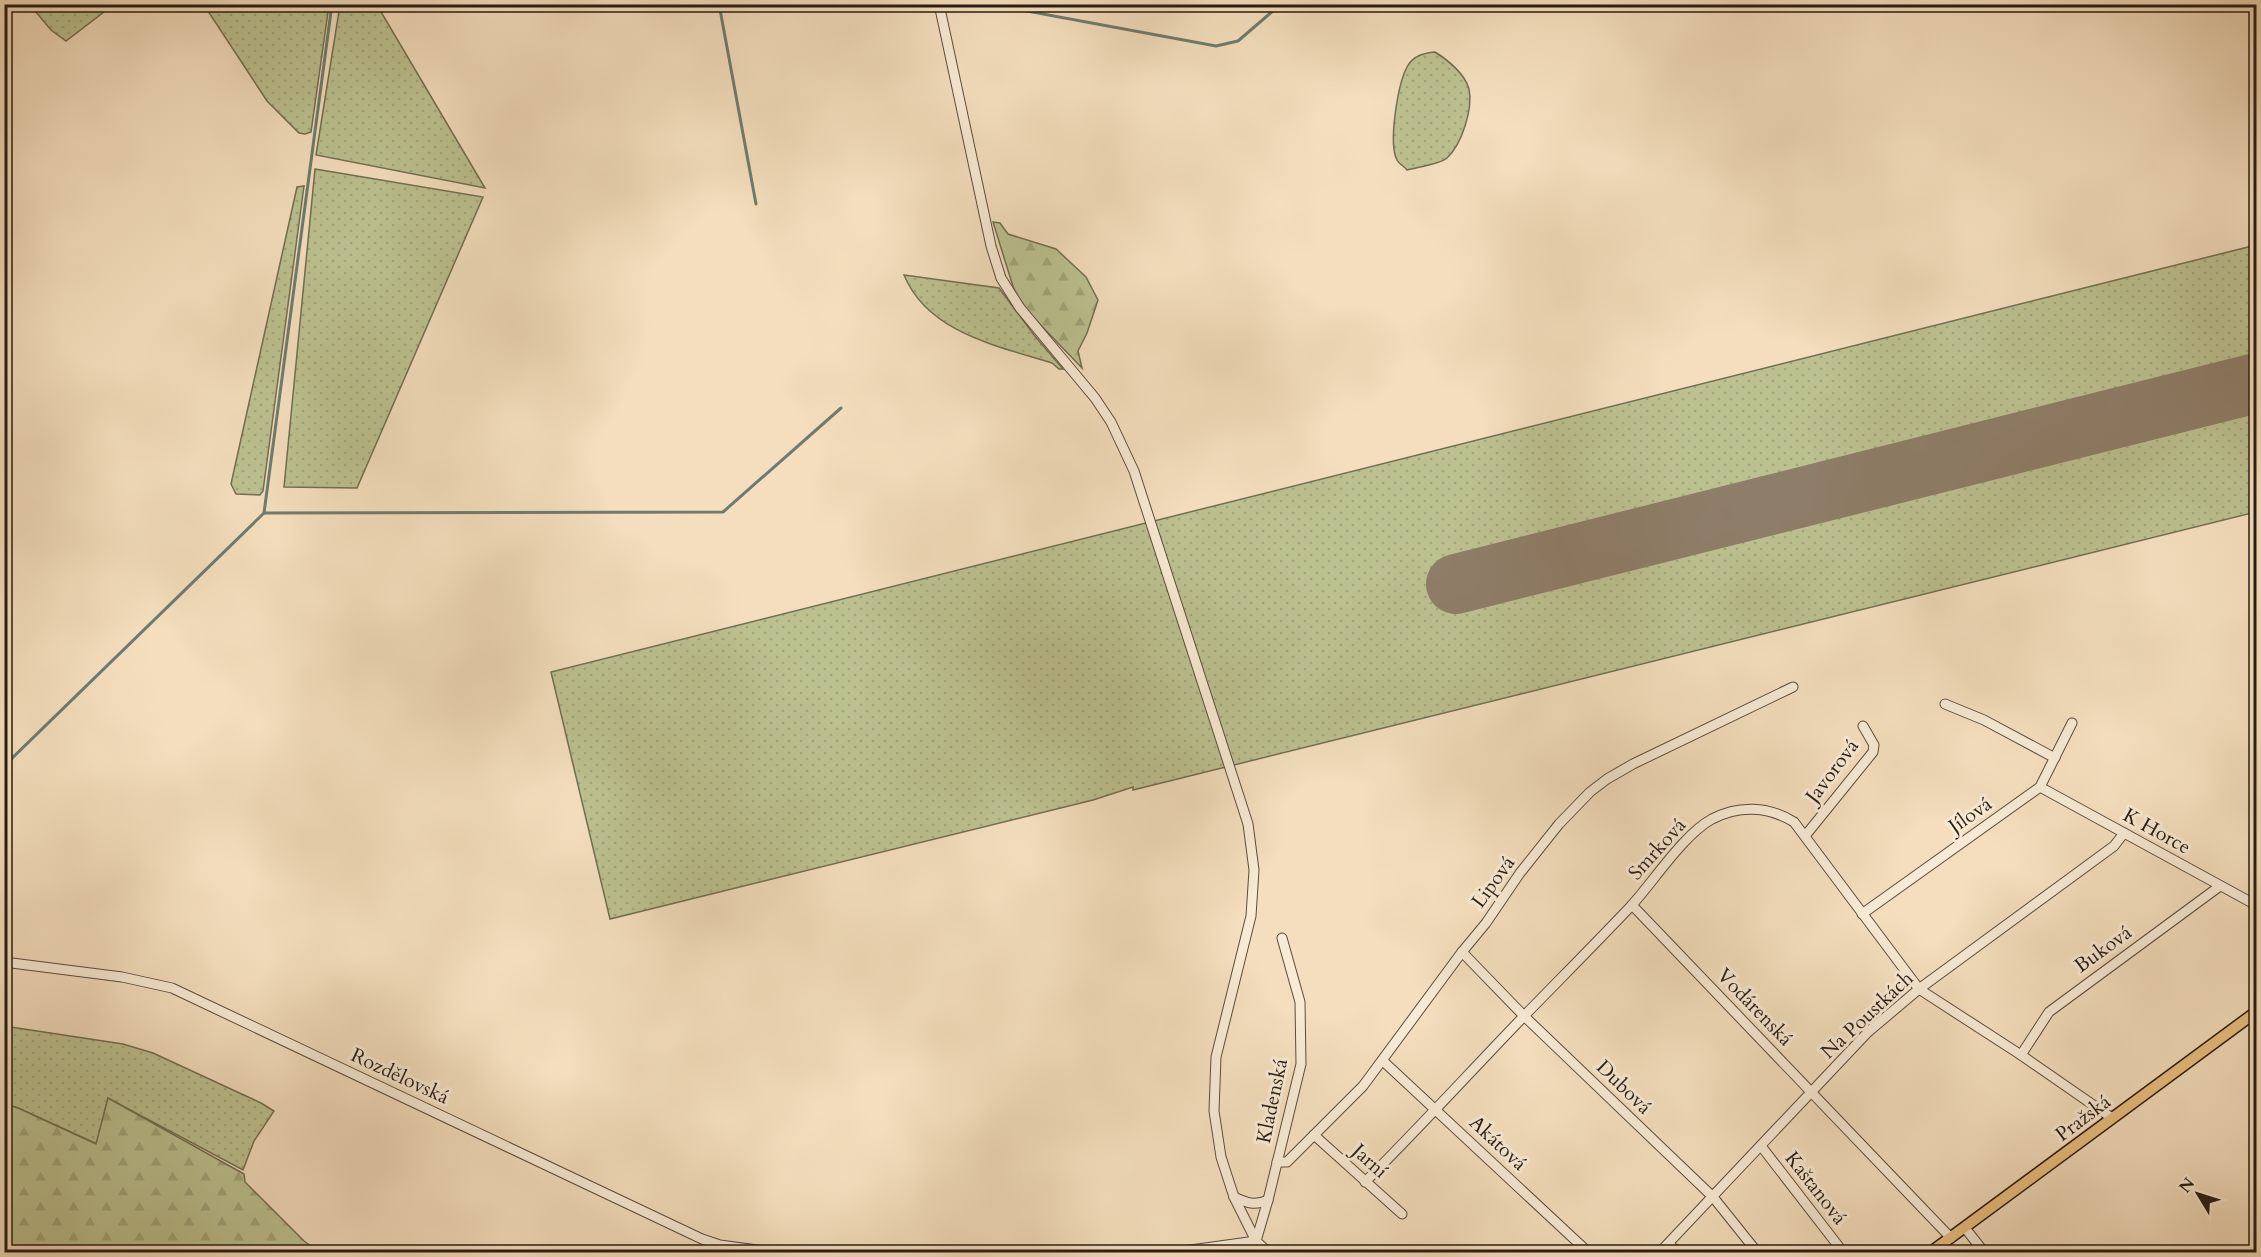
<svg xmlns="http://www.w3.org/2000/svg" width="2261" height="1257" viewBox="0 0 2261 1257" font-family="Cardo,serif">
<defs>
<pattern id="grass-dots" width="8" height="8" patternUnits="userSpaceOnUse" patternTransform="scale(1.5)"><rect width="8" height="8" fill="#bcc190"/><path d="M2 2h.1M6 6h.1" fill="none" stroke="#a2a57b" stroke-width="1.8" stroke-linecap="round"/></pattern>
<pattern id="forest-firs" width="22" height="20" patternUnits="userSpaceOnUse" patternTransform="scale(1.5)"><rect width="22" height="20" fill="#bcc190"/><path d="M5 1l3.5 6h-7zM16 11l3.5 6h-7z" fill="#a2a57b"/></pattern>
</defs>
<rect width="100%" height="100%" fill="#f4debd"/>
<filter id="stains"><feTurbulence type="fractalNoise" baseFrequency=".00333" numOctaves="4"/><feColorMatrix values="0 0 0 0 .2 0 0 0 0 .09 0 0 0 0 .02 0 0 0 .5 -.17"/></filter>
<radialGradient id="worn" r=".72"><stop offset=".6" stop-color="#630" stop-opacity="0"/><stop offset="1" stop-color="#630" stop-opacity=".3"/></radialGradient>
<g fill="url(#grass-dots)" stroke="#726e52" stroke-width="1.5">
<polygon points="30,5 113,5 66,41 51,30"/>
<polygon points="204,5 329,5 311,132 305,134 299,133 267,101"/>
<polygon points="340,5 377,5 485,188 316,155"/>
<path d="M1435,52C1448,60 1465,74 1469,89C1473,109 1462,144 1447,158C1441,164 1417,167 1407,170C1405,167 1399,164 1397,160C1388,143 1398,84 1407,67C1413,56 1423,53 1435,52Z"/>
<polygon points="315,169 483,197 357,488 284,487"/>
<polygon points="304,186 263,491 260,495 236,494 231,484 297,187"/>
<polygon points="2256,245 2256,512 1133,790 1133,787 1093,800 610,919 551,672"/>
<path d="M904,275L999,288L1034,335L1063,369H1059L1052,363C998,346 928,333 904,275Z"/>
<polygon points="4,1026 123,1044 153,1053 261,1103 274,1111 254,1141 243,1170 108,1098 97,1144 18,1108 5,1104"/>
</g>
<g fill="url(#forest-firs)" stroke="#726e52" stroke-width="1.5">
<polygon points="993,222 1000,223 1008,234 1056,249 1086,277 1098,300 1087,333 1078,351 1082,368 1031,315 1015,293"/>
<polygon points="108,1098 244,1174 245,1182 304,1241 319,1252 5,1252 5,1104 18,1108 96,1144"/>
</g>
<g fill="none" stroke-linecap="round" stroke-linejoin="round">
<g stroke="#6e7c70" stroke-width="3">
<polyline points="719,4 756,204"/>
<polyline points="989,4 1216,46 1238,41 1281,4"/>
<polyline points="264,513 723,512 841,408"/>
<polyline points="4,766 264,513 332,4"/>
</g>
<polyline stroke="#8e7d68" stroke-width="60" points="1456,584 2256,383"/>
<defs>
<g id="minor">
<polyline points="939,4 991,246 1001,278 1020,308 1095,398 1111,422 1134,471 1248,824 1254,870 1251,916 1216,1057 1214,1111 1221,1157 1234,1197 1256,1241 1268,1252"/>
<polyline points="1945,704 1984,720 2055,758"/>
<polyline points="2040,787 2256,905"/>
<polyline points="1805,836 1873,752 1874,745 1863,726"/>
<polyline points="1632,905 1951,1238"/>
<polyline points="1862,914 2040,787 2072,723"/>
<polyline points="1462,952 1524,1016 1713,1197 1757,1252"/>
<polyline points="4,962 122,977 172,988 702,1239 720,1245 772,1252"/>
<polyline points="2021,1055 2049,1012 2220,886"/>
<polyline points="1383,1061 1588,1252"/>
<polyline points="1314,1135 1402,1214"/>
<polyline points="1761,1146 1843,1252"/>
<polyline points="1277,1162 1287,1162 1363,1086 1462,952 1486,923 1520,873 1559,824 1590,792 1607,779 1633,764 1793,687"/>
<path d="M1365,1182C1420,1127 1472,1070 1526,1014C1561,978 1597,942 1631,906C1654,881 1683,835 1712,819C1739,805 1768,806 1794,822L1919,989L2021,1055L2112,1118"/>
<path d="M1234,1197C1247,1203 1255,1206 1268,1200"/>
<polyline points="1965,1228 1984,1252"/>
<polyline points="1256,1241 1268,1200 1301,1064 1300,1002 1282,938"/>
<polyline points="1669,1243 1676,1252"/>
<polyline points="1176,1252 1256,1241"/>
<polyline points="1660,1252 1868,1032 1919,989 2114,846 2124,833"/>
</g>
<polyline id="major" points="1931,1252 2256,1012"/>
</defs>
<use href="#minor" stroke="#5b4c3e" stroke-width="11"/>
<use href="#major" stroke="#281c13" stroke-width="13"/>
<use href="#minor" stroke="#f8ead4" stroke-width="9"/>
<use href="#major" stroke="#eabf7e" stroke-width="10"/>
</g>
<g text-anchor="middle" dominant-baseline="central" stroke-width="6" stroke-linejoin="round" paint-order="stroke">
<g font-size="20" fill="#281c13" stroke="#f8ead4">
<text transform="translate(1832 771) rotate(-53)">Javorová</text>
<text transform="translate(1970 815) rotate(-35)">Jílová</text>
<text transform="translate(2157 831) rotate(29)">K Horce</text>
<text transform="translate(1657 849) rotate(-48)">Smrková</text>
<text transform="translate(1493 882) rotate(-54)">Lipová</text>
<text transform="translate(2103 949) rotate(-36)">Buková</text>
<text transform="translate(1755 1007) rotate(46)">Vodárenská</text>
<text transform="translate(1867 1015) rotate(-43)">Na Poustkách</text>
<text transform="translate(400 1076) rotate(25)">Rozdělovská</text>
<text transform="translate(1624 1087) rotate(44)">Dubová</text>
<text transform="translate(1272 1101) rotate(-78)">Kladenská</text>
<text transform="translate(2083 1118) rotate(-37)">Pražská</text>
<text transform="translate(1498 1143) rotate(43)">Akátová</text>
<text transform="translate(1370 1161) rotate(42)">Jarní</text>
<text transform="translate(1816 1188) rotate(52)">Kaštanová</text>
</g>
</g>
<rect width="2261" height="1257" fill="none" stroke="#f4debd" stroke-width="24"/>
<rect x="6" y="6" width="2249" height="1245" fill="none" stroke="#281c13" stroke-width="3"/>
<rect x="12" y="12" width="2237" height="1233" fill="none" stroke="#281c13" stroke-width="1.5"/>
<g transform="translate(2198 1194) rotate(308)" stroke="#f8ead4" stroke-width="4.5" paint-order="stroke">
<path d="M0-4.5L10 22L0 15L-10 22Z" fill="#281c13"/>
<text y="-9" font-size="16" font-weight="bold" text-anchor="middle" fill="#281c13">N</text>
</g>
<rect width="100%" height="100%" filter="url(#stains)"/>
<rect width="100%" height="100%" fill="url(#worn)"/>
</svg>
